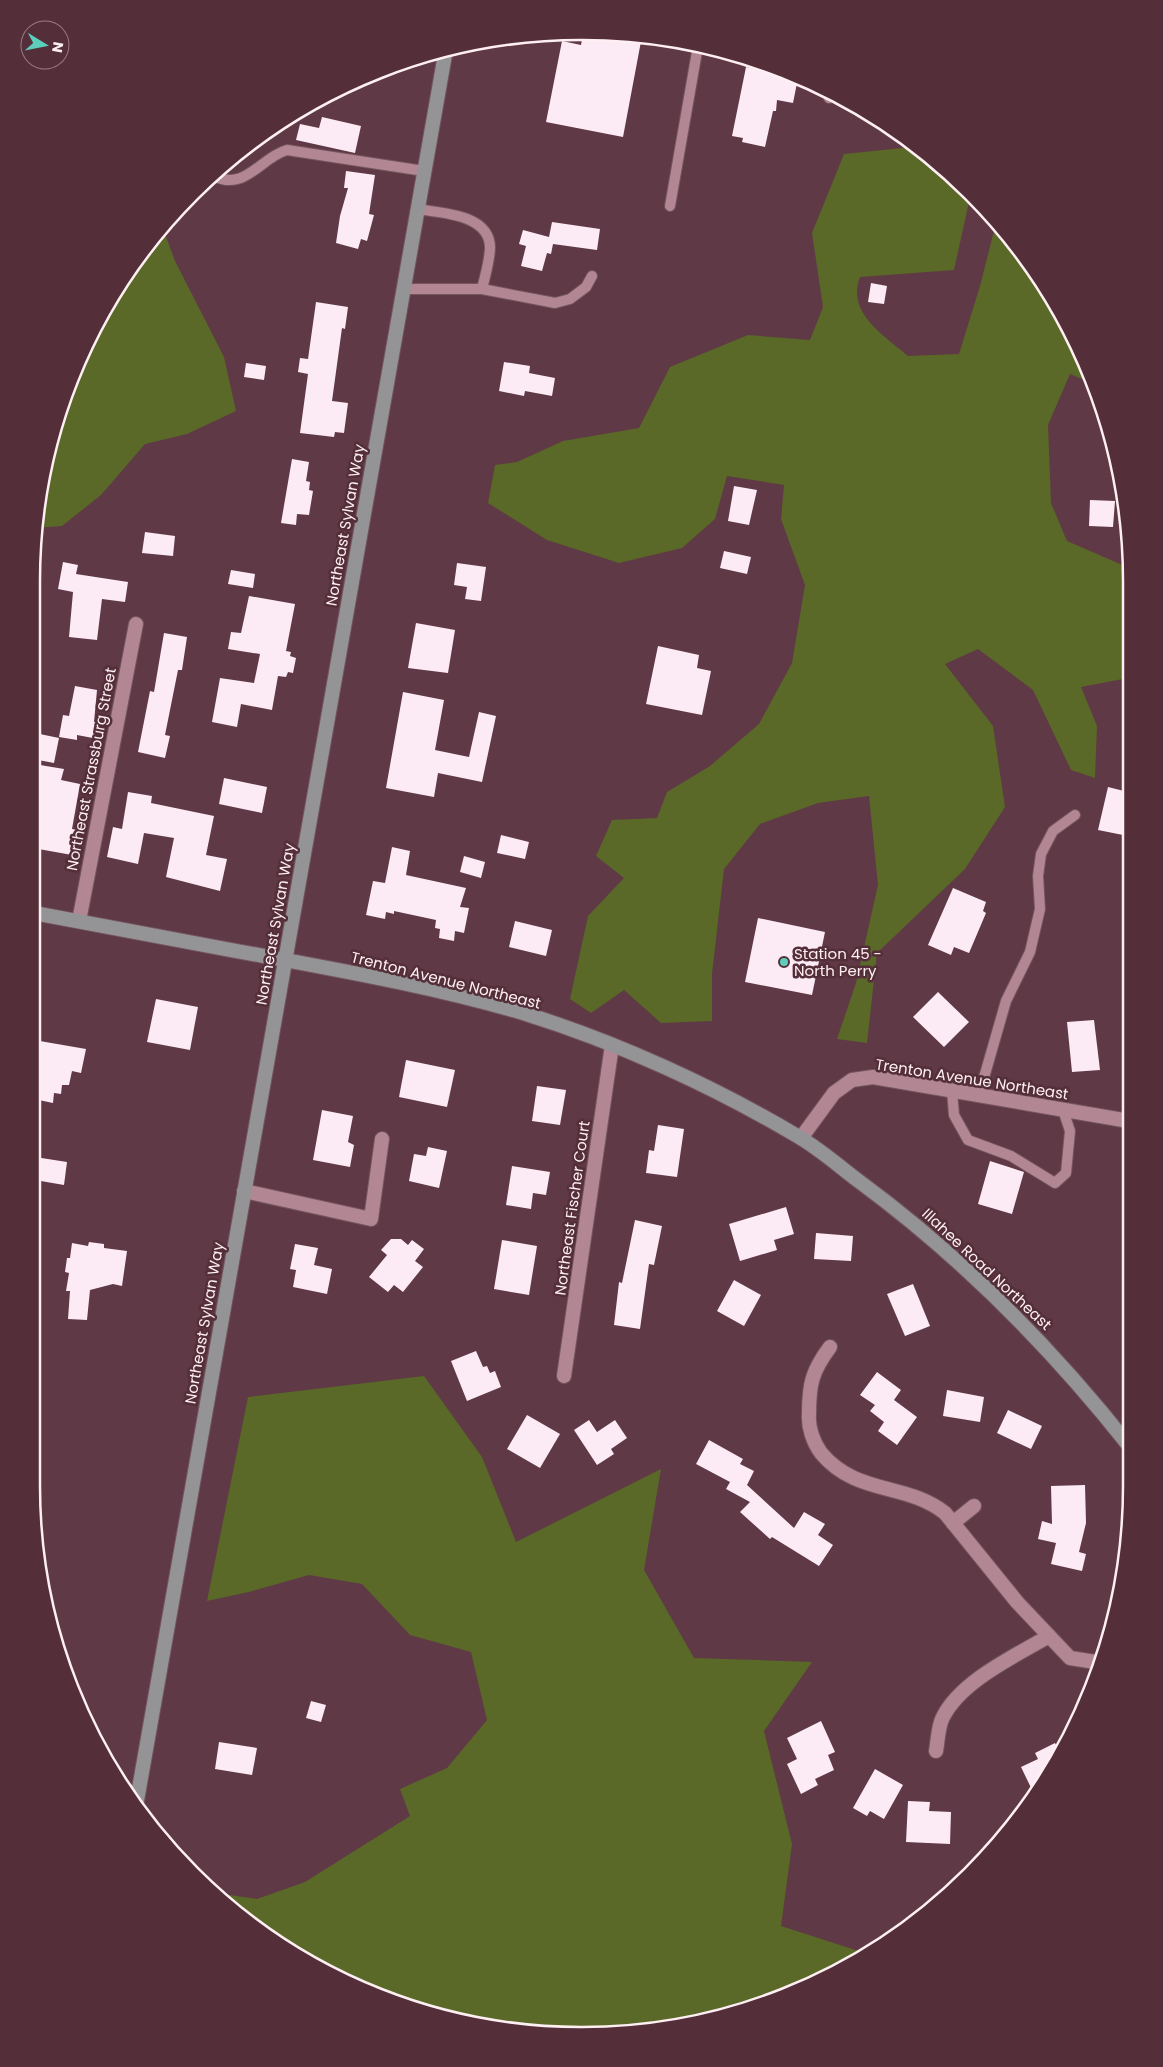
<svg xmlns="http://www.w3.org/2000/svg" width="1163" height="2067" viewBox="0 0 1163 2067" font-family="Poppins,sans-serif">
<rect width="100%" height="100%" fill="#5f3945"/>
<g fill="#5a6828">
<path d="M912,147L971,193L954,270L860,277C846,313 884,335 908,356L959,354L980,286L996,223L1039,276L1092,383L1070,374L1048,425L1051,503L1067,541L1127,567L1128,678L1081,687L1097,726L1095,778L1071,770L1033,690L978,649L945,664L993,726L1005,807L965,869L877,953L867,1043L837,1039L856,983L878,885L869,796L818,803L760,824L724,869L712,974V1021L661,1023L624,990L591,1013L570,999L588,916L624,878L596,856L612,820L657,818L667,792L710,766L759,724L792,663L805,585L781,519L784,485L727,476L715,519L682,548L619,563L547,540L488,503L495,465L517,462L563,441L639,428L670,367L748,335L810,340L823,307L812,233L844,154Z"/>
<polygon points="162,226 175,261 224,357 236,411 187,434 145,444 101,495 62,526 35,528 50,439 105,306"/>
<polygon points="424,1376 482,1457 516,1542 661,1469 644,1570 694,1658 812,1662 764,1731 792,1844 781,1926 868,1954 857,1962 792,1994 689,2025 617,2035 510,2031 439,2017 338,1979 276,1943 215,1893 257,1899 305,1882 410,1816 400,1789 447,1768 487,1720 471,1652 410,1635 362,1584 309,1575 249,1592 207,1601 248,1397"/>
</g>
<g fill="#fcebf5">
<polygon points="583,34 642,36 623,137 546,122 562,41 581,45"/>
<polygon points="746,67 784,74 783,80 797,83 793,103 777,100 776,111 773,111 765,147 742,142 743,138 732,136"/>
<polygon points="322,117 361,126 355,153 296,140 300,124 319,128"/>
<polygon points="346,171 375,175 369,214 374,215 367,241 361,239 358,249 336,243 340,216 348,188 344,188"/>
<polygon points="552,222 600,229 597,250 553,244 551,254 547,253 542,271 521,266 526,246 519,244 523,230 549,237"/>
<polygon points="871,283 887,286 884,304 868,302"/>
<polygon points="316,302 348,307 345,329 342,328 332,401 348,403 344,433 335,432 334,437 300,433 308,374 298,372 300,358 308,359"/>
<polygon points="504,362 530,366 529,373 555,378 552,396 525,391 524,396 499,391"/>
<polygon points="246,363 266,366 264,380 244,377"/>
<polygon points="292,459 309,462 306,481 310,482 309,490 313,491 309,515 297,514 296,525 281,523"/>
<polygon points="734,486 757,490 749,525 728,521"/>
<polygon points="1090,500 1115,501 1113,527 1089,526"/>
<polygon points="145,532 175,536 173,556 142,553"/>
<polygon points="724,551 751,557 747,574 720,568"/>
<polygon points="63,562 78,565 76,574 128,582 125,602 102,599 97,640 69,637 73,592 58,589"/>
<polygon points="457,563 486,567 481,601 465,599 467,587 454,585"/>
<polygon points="231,570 255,574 253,588 228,584"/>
<polygon points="249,596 295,604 286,651 291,652 290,656 296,658 293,673 288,672 286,677 278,676 272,710 241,704 237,727 212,722 220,678 254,683 260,654 228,649 231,632 241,633"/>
<polygon points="416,623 455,630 448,673 408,668"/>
<polygon points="164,633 187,637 182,670 178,670 165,735 170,736 165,758 138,752 150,691 154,692"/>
<polygon points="658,646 699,655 697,668 711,671 702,715 646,704"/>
<polygon points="75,686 97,690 94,722 101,723 98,739 77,735 77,740 59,737 63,715 69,716"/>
<polygon points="403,692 444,700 435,750 469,757 479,712 496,716 482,782 438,773 434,797 386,788"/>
<polygon points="35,733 59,738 54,763 33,759"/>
<polygon points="40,765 64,769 61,780 80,784 72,829 77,830 72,855 33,848 33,802"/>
<polygon points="224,778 267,787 262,813 219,804"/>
<polygon points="1108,787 1128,792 1128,811 1123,835 1098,830"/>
<polygon points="128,792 152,796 151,803 214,816 206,855 227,859 220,891 166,877 174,838 144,833 138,864 107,857 113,827 122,829"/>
<polygon points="501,835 529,842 525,859 497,853"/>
<polygon points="392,847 410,851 406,875 466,888 460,907 469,908 464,933 455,931 454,941 439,938 440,929 435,928 436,920 394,911 394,914 386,912 385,919 366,915 373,881 385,883"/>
<polygon points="464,856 485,862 481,878 460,872"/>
<polygon points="953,888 986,902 983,911 986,913 969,953 954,947 951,955 928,945"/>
<polygon points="758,918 825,932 812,995 745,982"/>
<polygon points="515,921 552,930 546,956 509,947"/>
<polygon points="938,992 969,1022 944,1047 913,1017"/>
<polygon points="156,999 198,1007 190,1050 147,1042"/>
<polygon points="1094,1020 1100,1070 1072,1072 1067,1022"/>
<polygon points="34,1040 86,1049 81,1073 72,1071 69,1085 62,1085 61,1094 54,1093 53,1103 34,1099"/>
<polygon points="406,1060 455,1070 447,1107 399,1097"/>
<polygon points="537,1086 566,1090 560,1125 532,1121"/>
<polygon points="322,1110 353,1116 348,1142 354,1145 350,1167 313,1160"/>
<polygon points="658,1125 684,1129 677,1177 646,1173 649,1150 654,1151"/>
<polygon points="428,1147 447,1151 439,1188 409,1181 414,1154 426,1156"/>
<polygon points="35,1157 67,1162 64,1185 35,1180"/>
<polygon points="990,1161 1024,1172 1012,1214 978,1204"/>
<polygon points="512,1166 550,1172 546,1195 533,1193 531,1209 506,1205"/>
<polygon points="786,1207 794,1234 774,1240 777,1250 740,1261 729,1224"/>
<polygon points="635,1220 662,1226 654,1265 649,1264 640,1329 614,1325 619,1282 622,1283"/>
<polygon points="816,1233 853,1236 851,1261 814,1259"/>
<polygon points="391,1239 401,1239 408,1245 412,1240 424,1249 415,1261 423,1267 403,1292 394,1285 388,1292 369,1277 387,1255 381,1250"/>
<polygon points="502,1240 537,1246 529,1295 494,1289"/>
<polygon points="89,1242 104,1244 104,1248 127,1251 122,1286 113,1284 90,1290 87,1320 68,1319 70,1291 66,1291 69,1273 65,1272 67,1258 70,1258 72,1243 88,1246"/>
<polygon points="295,1244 318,1248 314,1265 332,1269 327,1294 293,1287 296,1270 290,1269"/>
<polygon points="734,1280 761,1295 744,1326 717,1311"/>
<polygon points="913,1284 930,1326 905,1336 887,1294"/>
<polygon points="476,1351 483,1367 487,1366 490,1373 495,1371 501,1387 467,1401 451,1361"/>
<polygon points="877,1372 901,1390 894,1400 917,1417 897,1445 878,1431 884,1422 870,1411 875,1405 860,1395"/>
<polygon points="947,1390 984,1397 980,1422 943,1416"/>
<polygon points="1008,1410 1042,1426 1031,1449 997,1433"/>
<polygon points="527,1415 560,1434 540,1468 507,1449"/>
<polygon points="589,1420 597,1432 615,1420 627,1438 611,1449 614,1454 597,1465 574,1430"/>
<polygon points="709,1440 743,1459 740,1464 754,1471 747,1485 794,1528 804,1512 825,1524 818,1535 833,1545 819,1566 772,1537 770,1539 740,1512 750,1502 726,1489 730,1482 696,1464"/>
<polygon points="1085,1485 1086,1523 1079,1552 1086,1554 1082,1571 1051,1564 1056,1543 1038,1539 1042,1521 1052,1524 1051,1486"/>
<polygon points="311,1701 326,1705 321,1722 306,1718"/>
<polygon points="821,1721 835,1752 828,1755 834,1770 815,1779 818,1785 801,1794 787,1764 797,1759 787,1738"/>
<polygon points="219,1742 257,1748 252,1775 215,1769"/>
<polygon points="1055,1743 1061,1754 1034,1794 1021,1767 1038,1759 1035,1753"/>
<polygon points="875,1769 903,1785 884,1819 870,1811 867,1816 853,1808"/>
<polygon points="908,1801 930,1802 929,1811 951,1812 950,1844 906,1842"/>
</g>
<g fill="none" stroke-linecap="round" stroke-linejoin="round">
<defs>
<g id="service">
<polyline points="829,98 831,93"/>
<path d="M214,176C245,192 261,157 287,150L424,171"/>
<polyline points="670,206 698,46"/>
<path d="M417,209C441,213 489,214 490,247C490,260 485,276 482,289"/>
<polyline points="403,289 482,289 555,303 570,299 586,287 592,276"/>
<polyline points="952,1091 954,1115 968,1140 1011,1156 1055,1183 1066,1173 1070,1131 1063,1110"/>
<polyline points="979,1095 1006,1001 1030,952 1040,909 1038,876 1041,854 1053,831 1075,815"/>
</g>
<g id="minor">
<polyline points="79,921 136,624"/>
<polyline points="801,1138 834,1093 852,1080 873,1077 1129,1121"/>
<polyline points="244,1191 371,1219 382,1139"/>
<path d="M830,1347C812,1371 809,1384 809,1414C808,1427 813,1442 821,1453C857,1496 906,1482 945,1513L1017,1602L1070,1658L1102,1663"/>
<polyline points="564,1376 612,1045"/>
<polyline points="953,1523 974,1506"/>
<path d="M936,1751C938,1740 938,1726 943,1717C961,1681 1015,1656 1049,1636"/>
<polyline points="127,1791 137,1793"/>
</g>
<g id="secondary">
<path d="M34,913C110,927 187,942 264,956C350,972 438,988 523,1013C617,1042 715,1087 799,1137C821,1150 840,1167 860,1182C963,1258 1051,1347 1130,1447"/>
<polyline points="136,1806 446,49"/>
</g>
</defs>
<use href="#service" stroke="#74565f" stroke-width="12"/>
<use href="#minor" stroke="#74565f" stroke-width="16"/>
<use href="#secondary" stroke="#74565f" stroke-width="16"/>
<use href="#service" stroke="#b28692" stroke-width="10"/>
<use href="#minor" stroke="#b28692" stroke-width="14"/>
<use href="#secondary" stroke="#949497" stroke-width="14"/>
</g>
<circle fill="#5ccebb" stroke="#542f3a" stroke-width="2" cx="784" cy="962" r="5"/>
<g text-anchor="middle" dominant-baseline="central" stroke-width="5" stroke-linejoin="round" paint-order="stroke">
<g font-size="15" fill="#feeff3" stroke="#542f3a">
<text transform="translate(345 525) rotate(-80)">Northeast Sylvan Way</text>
<text transform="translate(91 769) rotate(-79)">Northeast Strassburg Street</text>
<text transform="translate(275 924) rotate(-80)">Northeast Sylvan Way</text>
<text transform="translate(446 980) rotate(14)">Trenton Avenue Northeast</text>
<text transform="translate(972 1079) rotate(9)">Trenton Avenue Northeast</text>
<text transform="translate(572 1208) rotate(-82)">Northeast Fischer Court</text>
<text transform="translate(987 1269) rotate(43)">Illahee Road Northeast</text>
<text transform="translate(204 1323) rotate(-80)">Northeast Sylvan Way</text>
</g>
<g font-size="15" fill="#feeff3" stroke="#542f3a" text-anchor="start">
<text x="794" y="953">Station 45 -<tspan x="794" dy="17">North Perry</tspan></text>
</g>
</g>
<path d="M0 0H1163V2067H0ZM581 40H582A541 541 0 0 1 1123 581V1486A541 541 0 0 1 582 2027H581A541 541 0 0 1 40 1486V581A541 541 0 0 1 581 40Z" fill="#542f3a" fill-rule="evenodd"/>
<path fill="none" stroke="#feeff3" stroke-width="2.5" d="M581 40H582A541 541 0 0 1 1123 581V1486A541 541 0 0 1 582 2027H581A541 541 0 0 1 40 1486V581A541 541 0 0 1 581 40Z"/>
<g transform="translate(45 45) rotate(100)"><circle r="24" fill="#542f3a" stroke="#987c84"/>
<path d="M0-4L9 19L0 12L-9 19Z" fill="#5ccebb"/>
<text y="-8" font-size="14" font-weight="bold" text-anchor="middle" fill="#feeff3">N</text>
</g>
</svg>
